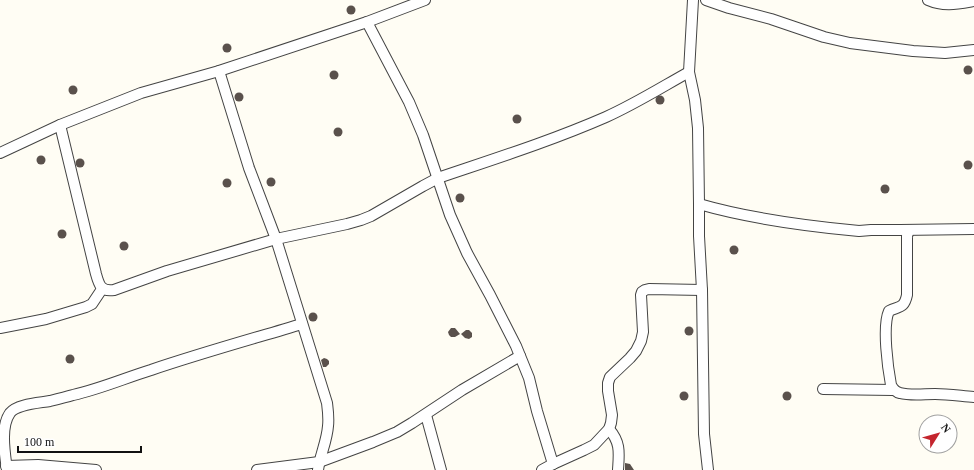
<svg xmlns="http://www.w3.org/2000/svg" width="974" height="470" viewBox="0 0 974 470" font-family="Georgia,serif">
<rect width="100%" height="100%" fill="#fffdf4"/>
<g fill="#5a514c">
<circle cx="351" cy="10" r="4.5"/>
<circle cx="227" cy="48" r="4.5"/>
<circle cx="968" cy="70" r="4.5"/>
<circle cx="334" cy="75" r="4.5"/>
<circle cx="73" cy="90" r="4.5"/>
<circle cx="239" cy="97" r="4.5"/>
<circle cx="660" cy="100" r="4.5"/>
<circle cx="517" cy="119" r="4.5"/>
<circle cx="338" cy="132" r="4.5"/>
<circle cx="41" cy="160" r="4.5"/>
<circle cx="80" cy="163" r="4.5"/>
<circle cx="968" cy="165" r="4.5"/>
<circle cx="271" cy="182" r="4.5"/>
<circle cx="227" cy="183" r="4.5"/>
<circle cx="885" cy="189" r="4.5"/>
<circle cx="460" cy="198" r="4.5"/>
<circle cx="62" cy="234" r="4.5"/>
<circle cx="124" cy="246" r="4.5"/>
<circle cx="734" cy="250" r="4.5"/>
<circle cx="313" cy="317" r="4.5"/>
<circle cx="689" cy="331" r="4.5"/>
<polygon points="451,328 455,328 460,334 455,337 451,337 449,335 448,332"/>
<polygon points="466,330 469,330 472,333 472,337 469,339 465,338 461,334"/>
<circle cx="70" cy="359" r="4.5"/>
<polygon points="324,358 327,359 329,361 329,364 326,367 323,367 321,360"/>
<circle cx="684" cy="396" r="4.5"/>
<circle cx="787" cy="396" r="4.5"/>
<polygon points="625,463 630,464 634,470 625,470"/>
</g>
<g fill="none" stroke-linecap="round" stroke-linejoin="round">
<defs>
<g id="minor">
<polyline points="693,0 689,72 695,100 698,128 699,204 699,236 702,290 704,434 708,470"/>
<polyline points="706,0 729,8 771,19 824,37 850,43 913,51 945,53 974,50"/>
<path d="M928,0C944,7 957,4 974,1"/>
<polyline points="367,22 409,102 423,135 450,215 467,253 490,295 516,346 529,378 537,411 553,464 542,470"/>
<path d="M219,71L249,168L276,239L327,403C328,411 329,418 328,426C327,441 320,455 318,470"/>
<path d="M60,125L96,274C99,285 101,292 114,290L167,271L276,239L347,224L361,220L371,216L423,186L438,178C494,159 551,141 606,117C635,104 662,87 689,72"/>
<polyline points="0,153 60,125 141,93 219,71 367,22 425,0"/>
<path d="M699,204C751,219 805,226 859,231L871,230H900L974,229"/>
<path d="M909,230L907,236V295C904,309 899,306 889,311C882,326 888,369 891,385C893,389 895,392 900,393C911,396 924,394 935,394C948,394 961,396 974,397"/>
<polyline points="0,328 46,319 86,307 92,304 102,289"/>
<polyline points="823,389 893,390"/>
<polyline points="426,415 441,470"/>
<path d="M609,429C621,443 619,453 618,470"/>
<polyline points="553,464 584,450 594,445 609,429 611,423 612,415 608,391 608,383 610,377 630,358 636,351 641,341 643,332 641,295 642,292 645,290 649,289 702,290"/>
<polyline points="6,466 38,465 96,470"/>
<path d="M7,470C5,454 0,427 10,413C17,404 39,403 50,401C58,399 66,397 73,395C100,389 125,378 151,370C201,353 252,339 302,324"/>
<polyline points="257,470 319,462 373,442 397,432 412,423 462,390 520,356"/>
</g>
</defs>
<use href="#minor" stroke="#444" stroke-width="12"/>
<use href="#minor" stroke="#fff" stroke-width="10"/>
</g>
<g transform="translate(938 434) rotate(53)"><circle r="19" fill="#ffffff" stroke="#a0a0a0"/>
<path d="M0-3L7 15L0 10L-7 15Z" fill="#c4252e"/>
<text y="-6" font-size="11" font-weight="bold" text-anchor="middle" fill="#111111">N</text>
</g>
<path d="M18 446v6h123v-6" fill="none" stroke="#111111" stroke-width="2"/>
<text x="24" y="446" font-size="12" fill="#111111" stroke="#ffffff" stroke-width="3" paint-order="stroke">100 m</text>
</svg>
